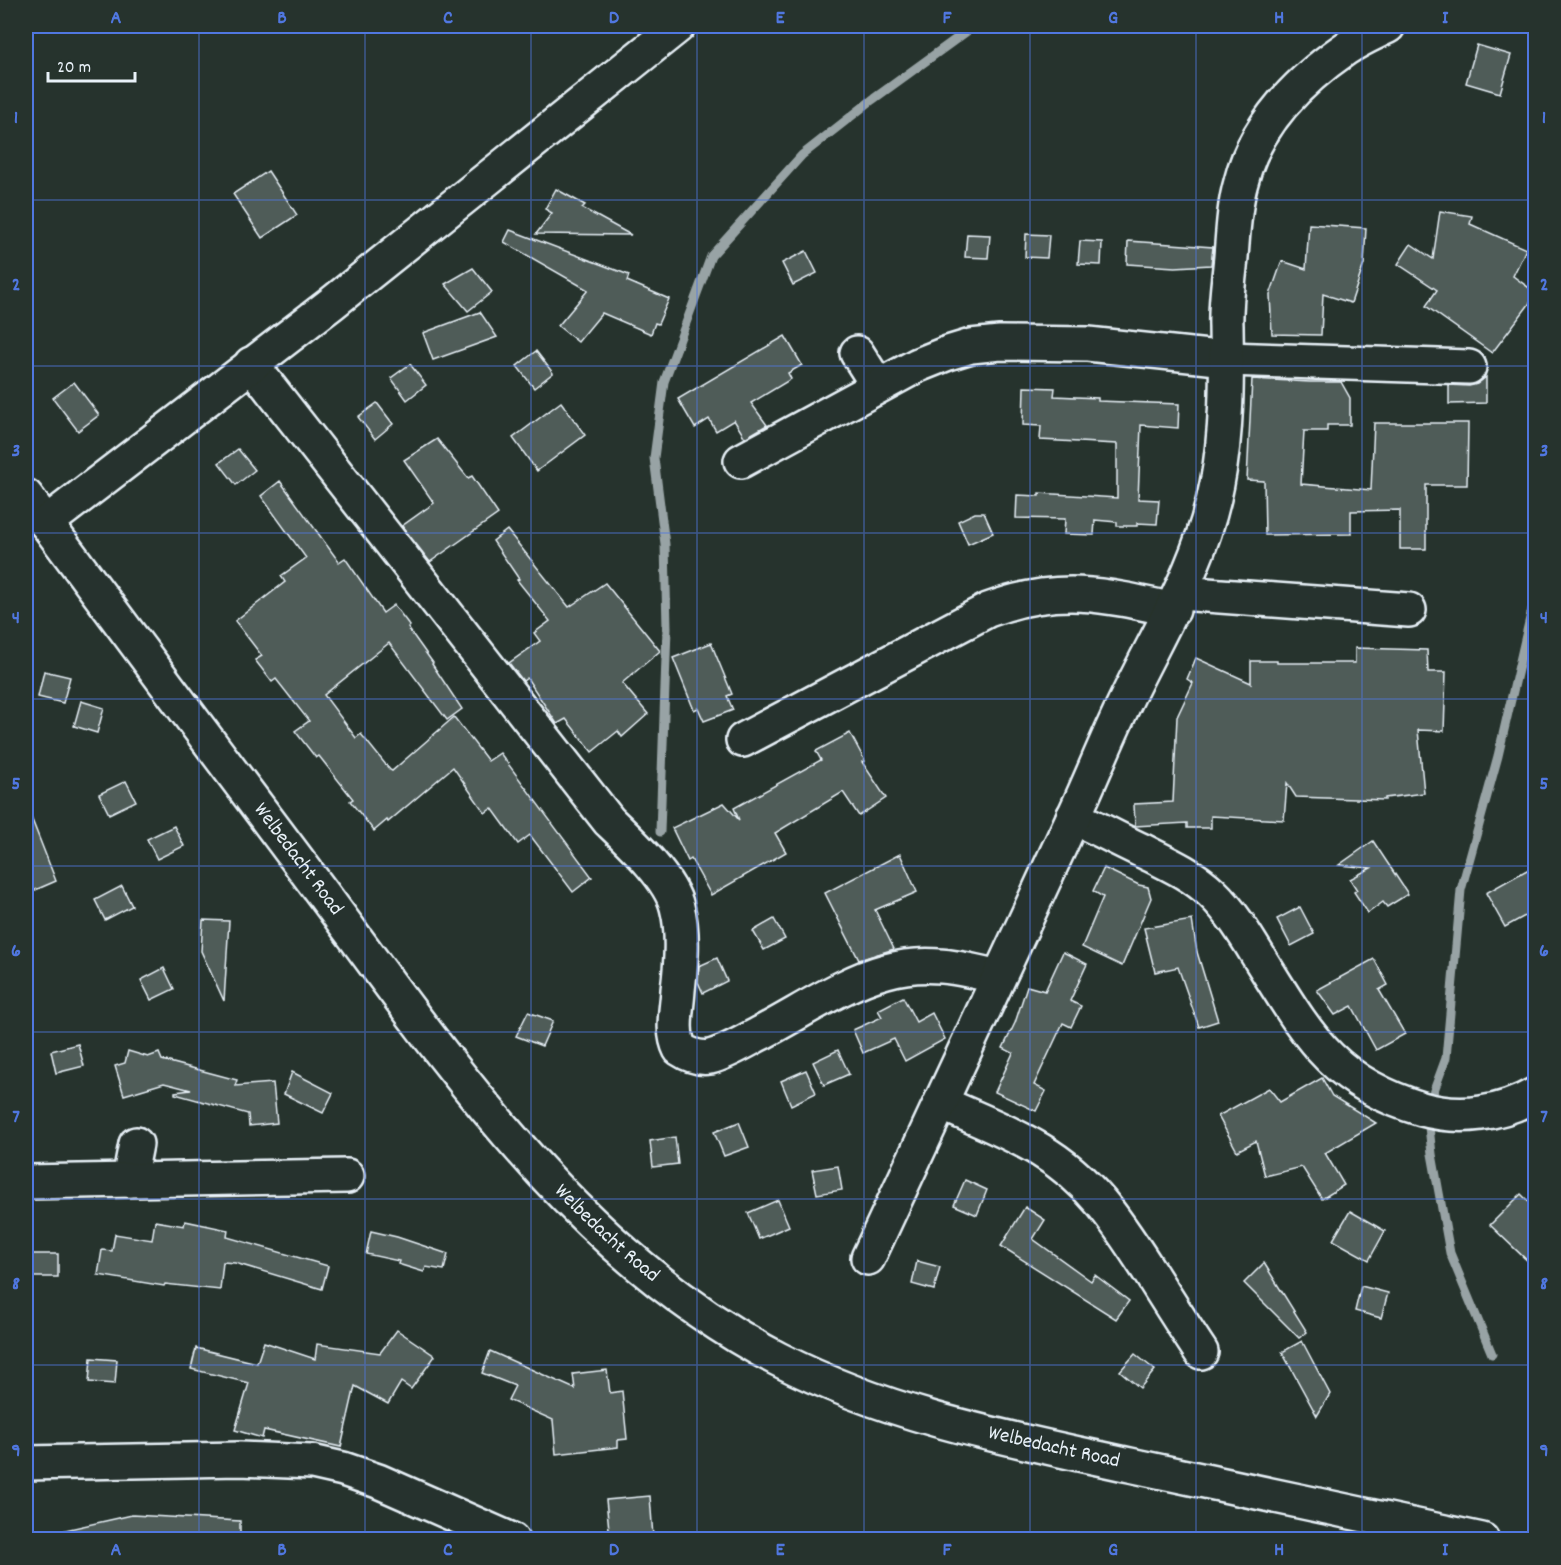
<svg xmlns="http://www.w3.org/2000/svg" width="1561" height="1565" viewBox="0 0 1561 1565" font-family="Dekko,sans-serif">
<rect width="100%" height="100%" fill="#26332d"/>
<filter id="ink" filterUnits="userSpaceOnUse"><feTurbulence type="fractalNoise" baseFrequency=".0167" numOctaves="2"/><feDisplacementMap in="SourceGraphic" scale="12" xChannelSelector="R" yChannelSelector="G"/><feConvolveMatrix kernelMatrix="1 2 1 2 8 2 1 2 1" color-interpolation-filters="sRGB"/></filter>
<g filter="url(#ink)">
<g fill="none" stroke-linecap="round" stroke-linejoin="round">
<g stroke="#98a3a5" stroke-width="9">
<polyline points="660,832 667,628 665,544 654,458 664,382 711,256 802,155 872,100 974,26"/>
<polyline points="1429,1104 1446,1058 1461,890 1498,756 1536,592"/>
<polyline points="1428,1118 1432,1154 1450,1253 1492,1354"/>
</g>
</g>
<g fill="#505c59" stroke="#e8f1f8" stroke-width="1.5">
<polygon points="1477,45 1511,55 1500,93 1466,83"/>
<polygon points="268,171 297,215 262,238 233,194"/>
<polygon points="556,189 585,205 582,208 631,235 536,234 552,213 545,209"/>
<polygon points="1440,211 1472,216 1470,224 1526,249 1513,276 1536,293 1536,295 1492,353 1426,306 1437,290 1398,264 1411,244 1433,259"/>
<polygon points="1309,224 1366,228 1364,264 1351,303 1323,294 1321,335 1272,334 1270,295 1282,261 1306,269"/>
<polygon points="510,230 629,275 627,281 669,299 658,324 655,323 651,334 602,313 578,342 558,326 588,290 504,242"/>
<polygon points="967,234 990,235 988,258 965,257"/>
<polygon points="1026,234 1049,235 1047,258 1025,257"/>
<polygon points="1080,241 1102,242 1101,265 1078,264"/>
<polygon points="1128,241 1213,247 1211,265 1175,267 1127,264"/>
<polygon points="806,251 817,273 793,285 782,263"/>
<polygon points="473,268 492,292 468,311 445,284"/>
<polygon points="480,312 497,337 433,360 423,333"/>
<polygon points="785,336 802,365 788,373 791,379 751,403 767,425 745,438 734,420 716,431 709,419 695,428 678,399"/>
<polygon points="536,351 553,373 534,388 517,366"/>
<polygon points="410,364 426,385 407,400 391,378"/>
<polygon points="1486,377 1486,403 1449,404 1449,385 1469,386 1477,384"/>
<polygon points="1252,379 1310,382 1341,382 1350,398 1350,425 1327,425 1327,431 1304,431 1301,484 1371,490 1374,423 1468,423 1467,485 1426,485 1426,549 1400,549 1400,510 1351,511 1351,534 1265,535 1264,481 1247,480"/>
<polygon points="74,382 99,415 78,431 53,398"/>
<polygon points="1024,387 1055,388 1054,396 1098,398 1098,401 1179,404 1178,428 1141,425 1138,499 1159,500 1157,524 1137,523 1137,526 1117,526 1117,522 1095,520 1094,535 1064,534 1065,519 1016,518 1017,495 1039,496 1039,493 1117,498 1117,444 1040,440 1041,426 1023,425"/>
<polygon points="561,402 585,435 537,471 513,438"/>
<polygon points="377,403 393,424 375,439 358,417"/>
<polygon points="437,439 468,478 472,476 498,514 430,562 402,526 434,503 404,460"/>
<polygon points="238,449 255,470 236,485 219,463"/>
<polygon points="280,481 339,562 345,558 383,613 394,605 410,626 408,628 433,663 432,664 462,709 447,720 389,643 324,695 356,738 361,734 390,770 392,771 454,717 488,761 500,753 592,877 573,892 530,835 518,844 492,808 485,813 453,767 388,822 387,820 374,831 350,801 353,799 319,756 316,758 295,731 309,721 276,679 272,682 255,660 262,656 235,621 285,582 281,576 306,558 261,496"/>
<polygon points="975,513 984,513 993,533 968,544 958,521"/>
<polygon points="507,530 569,607 605,583 660,651 622,683 648,714 622,737 618,731 592,752 566,719 557,724 527,678 523,681 509,663 540,641 534,633 550,621 517,580 519,579 493,541"/>
<polygon points="711,643 732,694 727,696 733,710 704,721 698,708 694,710 673,658"/>
<polygon points="1355,648 1427,650 1428,672 1446,672 1444,731 1418,730 1424,793 1385,798 1385,800 1296,797 1287,783 1284,820 1211,816 1211,828 1187,828 1187,823 1135,826 1134,804 1173,802 1177,717 1193,683 1187,679 1196,658 1251,683 1251,661 1277,661 1277,663 1355,663"/>
<polygon points="44,671 70,677 63,703 38,697"/>
<polygon points="81,701 104,708 97,733 74,726"/>
<polygon points="850,733 865,761 862,762 886,798 859,816 843,792 775,833 786,852 711,895 691,859 688,861 672,828 724,803 739,820 734,808 821,760 816,751"/>
<polygon points="126,781 136,801 109,814 99,794"/>
<polygon points="27,807 56,881 26,894 26,807"/>
<polygon points="174,826 184,846 157,859 147,839"/>
<polygon points="1373,841 1408,894 1387,907 1383,902 1368,913 1354,892 1357,890 1350,879 1371,868 1339,865"/>
<polygon points="900,854 917,892 875,910 894,949 859,960 825,893"/>
<polygon points="1536,865 1536,910 1505,927 1486,893"/>
<polygon points="1104,868 1139,885 1148,887 1151,898 1122,966 1082,947 1103,897 1093,891"/>
<polygon points="122,886 132,906 105,920 95,900"/>
<polygon points="1300,907 1314,934 1291,946 1277,919"/>
<polygon points="774,919 785,939 764,950 753,931"/>
<polygon points="203,920 229,921 224,1001 201,951"/>
<polygon points="1192,920 1197,952 1218,1021 1199,1027 1178,967 1155,972 1144,928"/>
<polygon points="1063,952 1087,964 1070,1001 1081,1006 1071,1027 1063,1023 1034,1085 1046,1091 1036,1111 995,1092 1013,1053 1003,1048 1015,1023 1027,986 1045,991"/>
<polygon points="717,958 727,981 703,993 698,982 699,966"/>
<polygon points="1374,959 1388,985 1379,990 1405,1034 1376,1050 1352,1006 1335,1015 1317,990"/>
<polygon points="164,968 174,989 151,1000 141,980"/>
<polygon points="903,997 916,1022 932,1013 945,1039 905,1061 894,1039 863,1053 853,1030 882,1017 878,1010"/>
<polygon points="528,1012 553,1021 542,1046 516,1036"/>
<polygon points="78,1044 84,1066 56,1073 51,1051"/>
<polygon points="838,1050 849,1074 824,1085 813,1062"/>
<polygon points="128,1051 148,1057 159,1053 162,1060 237,1080 235,1086 273,1083 277,1123 249,1126 248,1114 175,1094 175,1092 191,1090 164,1083 124,1095 115,1066 125,1063"/>
<polygon points="806,1070 816,1093 791,1105 781,1081"/>
<polygon points="292,1072 333,1093 323,1113 284,1094"/>
<polygon points="1322,1078 1332,1096 1376,1123 1325,1153 1344,1185 1322,1199 1302,1167 1265,1176 1256,1141 1237,1151 1218,1116 1269,1088 1280,1102"/>
<polygon points="739,1122 749,1147 724,1156 714,1132"/>
<polygon points="675,1137 678,1164 653,1167 650,1141"/>
<polygon points="838,1166 842,1190 817,1194 812,1170"/>
<polygon points="965,1180 987,1190 977,1215 954,1205"/>
<polygon points="1521,1194 1536,1209 1536,1269 1490,1225"/>
<polygon points="778,1200 789,1226 759,1239 748,1213"/>
<polygon points="1025,1207 1045,1220 1033,1239 1091,1281 1095,1275 1129,1301 1116,1319 1001,1246"/>
<polygon points="1350,1211 1385,1231 1369,1260 1333,1240"/>
<polygon points="155,1221 184,1226 185,1221 228,1230 227,1237 328,1266 322,1289 235,1263 223,1262 220,1290 165,1284 164,1286 98,1275 102,1250 112,1251 115,1234 152,1240"/>
<polygon points="371,1231 397,1237 448,1254 444,1270 426,1267 424,1272 398,1264 399,1261 366,1254"/>
<rect x="29" y="1254" width="29" height="23"/>
<polygon points="917,1261 940,1267 934,1290 912,1284"/>
<polygon points="1264,1263 1307,1332 1299,1338 1244,1283"/>
<polygon points="1361,1286 1388,1293 1381,1318 1355,1311"/>
<polygon points="397,1330 435,1356 411,1389 401,1382 388,1404 355,1386 341,1447 264,1430 262,1438 235,1430 249,1383 191,1369 196,1348 257,1363 264,1342 315,1359 317,1344 380,1353"/>
<polygon points="1302,1341 1330,1394 1317,1416 1282,1352"/>
<polygon points="490,1351 575,1389 573,1374 607,1370 610,1393 622,1391 627,1439 618,1440 618,1447 556,1454 553,1420 508,1400 515,1386 482,1373"/>
<polygon points="1135,1354 1155,1370 1140,1388 1120,1371"/>
<polygon points="91,1358 117,1360 115,1384 89,1382"/>
<polygon points="650,1496 653,1537 610,1539 606,1500"/>
<polygon points="132,1515 240,1521 240,1539 66,1539 65,1530"/>
</g>
<g fill="none" stroke-linecap="round" stroke-linejoin="round">
<defs>
<g id="minor">
<polyline points="857,353 878,386"/>
<path d="M251,364L609,821C631,842 670,878 677,907C684,933 681,964 678,990C677,1009 671,1031 680,1049C689,1055 698,1059 710,1057C726,1053 744,1042 759,1034C798,1014 844,982 886,971C925,960 959,967 998,977"/>
<polyline points="741,461 918,365 948,353 971,346 1000,343 1088,344 1227,359 1469,367"/>
<path id="s1" d="M26,496C123,627 222,759 320,890C450,1065 579,1256 778,1359C889,1416 1010,1439 1130,1465C1247,1490 1365,1515 1482,1540"/>
<polyline points="46,523 331,304 678,26"/>
<polyline points="1180,593 1409,610"/>
<path d="M743,740L988,610C1057,584 1103,594 1173,610"/>
<path d="M1073,817C1097,828 1120,840 1143,851C1167,863 1192,874 1212,893C1232,912 1246,936 1260,959C1307,1034 1331,1082 1422,1109C1460,1120 1502,1114 1536,1094"/>
<path d="M941,1103C974,1118 1009,1131 1040,1150C1091,1180 1118,1223 1149,1271C1166,1298 1183,1325 1201,1352"/>
<polyline points="129,1180 136,1144"/>
<polyline points="26,1182 347,1176"/>
<path d="M868,1258C937,1112 1004,966 1072,820C1090,782 1105,743 1123,706C1157,634 1202,564 1217,484C1227,433 1227,378 1226,326C1225,303 1229,280 1231,257C1233,232 1234,206 1241,182C1255,125 1299,81 1345,49C1358,40 1374,33 1388,26"/>
<polyline points="26,1463 240,1459 312,1462 343,1469 378,1481 512,1540"/>
</g>
</defs>
<use href="#minor" stroke="#e8f1f8" stroke-width="38"/>
<use href="#minor" stroke="#26332d" stroke-width="33"/>
</g>
</g>
<path fill="none" stroke="#5077e0" stroke-width="1.5" stroke-opacity="0.55" d="M199,26V1540M365,26V1540M531,26V1540M697,26V1540M864,26V1540M1030,26V1540M1196,26V1540M1362,26V1540M26,200H1536M26,366H1536M26,533H1536M26,699H1536M26,866H1536M26,1032H1536M26,1199H1536M26,1365H1536"/>
<g text-anchor="middle" dominant-baseline="central" stroke-width="4.5" stroke-linejoin="round" paint-order="stroke">
<g font-size="21" fill="#e8f1f8" stroke="#26332d">
<text stroke="none"><textPath href="#s1" startOffset="454">Welbedacht Road</textPath></text>
<text stroke="none"><textPath href="#s1" startOffset="940">Welbedacht Road</textPath></text>
<text stroke="none"><textPath href="#s1" startOffset="1444">Welbedacht Road</textPath></text>
</g>
</g>
<rect width="1561" height="1565" fill="none" stroke="#26332d" stroke-width="66"/>
<path d="M48 72v9h87v-9" fill="none" stroke="#e8f1f8" stroke-width="3"/>
<text x="57" y="72" font-size="18" fill="#e8f1f8" stroke="#26332d" stroke-width="4.5" paint-order="stroke">20 m</text>
<rect x="33" y="33" width="1495" height="1499" fill="none" stroke="#5077e0" stroke-width="2"/>
<g font-size="20" text-anchor="middle" font-weight="bold" fill="#5077e0">
<text x="116" y="23">A</text>
<text x="282" y="23">B</text>
<text x="448" y="23">C</text>
<text x="614" y="23">D</text>
<text x="780" y="23">E</text>
<text x="947" y="23">F</text>
<text x="1113" y="23">G</text>
<text x="1279" y="23">H</text>
<text x="1445" y="23">I</text>
<text x="16" y="123">1</text>
<text x="1544" y="123">1</text>
<text x="16" y="290">2</text>
<text x="1544" y="290">2</text>
<text x="16" y="456">3</text>
<text x="1544" y="456">3</text>
<text x="16" y="623">4</text>
<text x="1544" y="623">4</text>
<text x="16" y="789">5</text>
<text x="1544" y="789">5</text>
<text x="16" y="956">6</text>
<text x="1544" y="956">6</text>
<text x="16" y="1122">7</text>
<text x="1544" y="1122">7</text>
<text x="16" y="1289">8</text>
<text x="1544" y="1289">8</text>
<text x="16" y="1456">9</text>
<text x="1544" y="1456">9</text>
<text x="116" y="1555">A</text>
<text x="282" y="1555">B</text>
<text x="448" y="1555">C</text>
<text x="614" y="1555">D</text>
<text x="780" y="1555">E</text>
<text x="947" y="1555">F</text>
<text x="1113" y="1555">G</text>
<text x="1279" y="1555">H</text>
<text x="1445" y="1555">I</text>
</g>
</svg>
